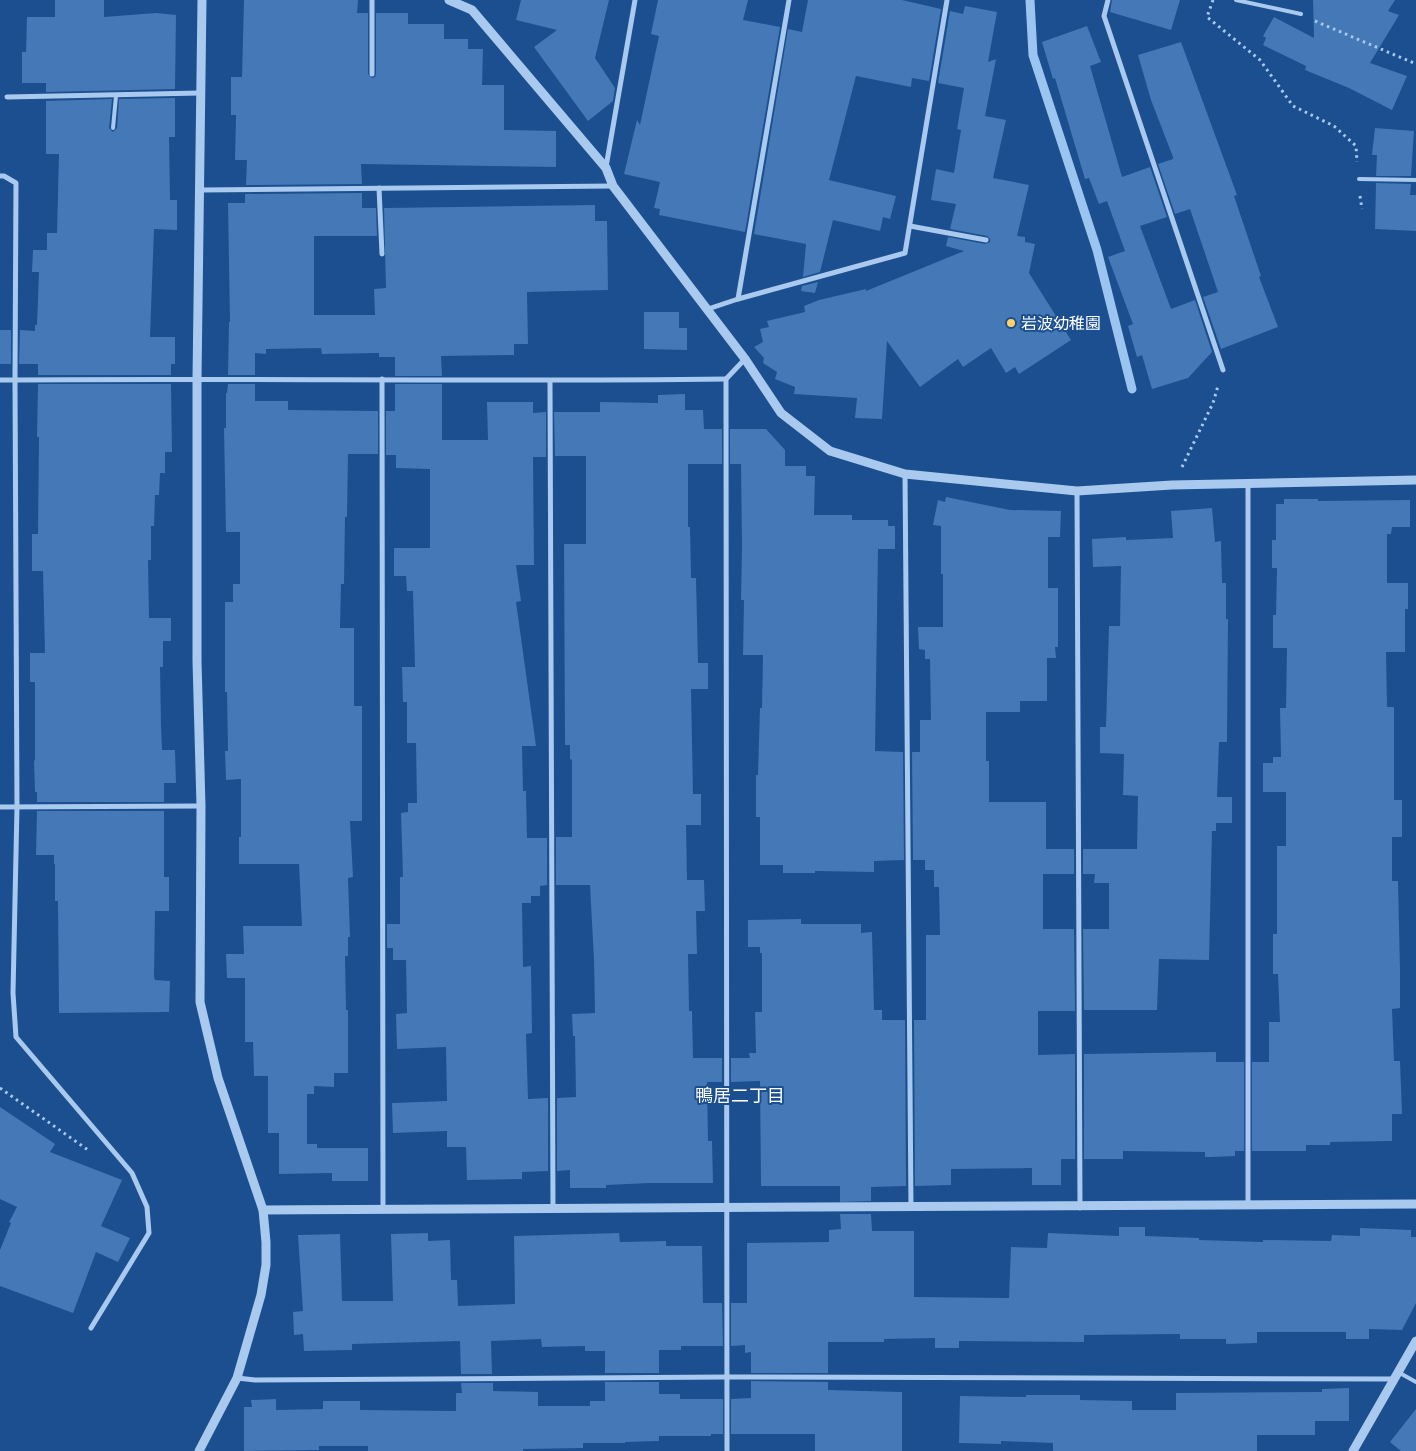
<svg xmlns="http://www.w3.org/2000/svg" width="1416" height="1451" viewBox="0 0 1416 1451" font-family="Helvetica,'Noto Sans JP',sans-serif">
<rect width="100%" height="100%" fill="#1b4f8f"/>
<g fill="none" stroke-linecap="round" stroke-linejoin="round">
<polyline stroke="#9cc4f0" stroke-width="9" points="1030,0 1033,55 1097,250 1132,389"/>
</g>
<g fill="#4478b7">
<polygon points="55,0 104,0 104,17 156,13 176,15 175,89 46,92 46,83 22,83 22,52 26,52 27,17 55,17"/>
<polygon points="244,0 358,0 357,13 368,13 368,74 372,78 375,77 376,74 376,13 408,13 408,24 444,24 444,39 468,39 468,49 483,49 482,85 504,85 504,130 556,131 556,167 361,164 362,184 246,185 247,160 235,160 236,115 231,115 231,77 242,77"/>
<polygon points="521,0 609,0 595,58 615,88 613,101 588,121 534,47 557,30 516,20"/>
<polygon points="658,0 748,0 743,20 780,27 745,232 659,215 660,209 654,208 660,182 624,174 637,120 640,125 659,36 651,34"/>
<polygon points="808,0 902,0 941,9 929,81 912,78 911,87 856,76 829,180 896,196 890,219 883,217 880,231 833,220 820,272 803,277 806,244 754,234 788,29 802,32"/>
<polygon points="1112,0 1180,0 1171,30 1110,12"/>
<polygon points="1313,0 1395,0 1388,11 1399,15 1370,63 1407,76 1392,110 1349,88 1305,70 1306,66 1263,45 1266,38 1263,36 1274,17 1314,38"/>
<polygon points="965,6 997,12 988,62 996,59 985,116 1006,120 993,178 1029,185 1017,236 1025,237 1025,242 1035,244 1029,273 1071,340 1019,374 1015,367 1006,373 991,348 963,367 958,359 920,387 887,341 882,419 855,418 857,398 794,394 795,387 775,379 777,372 763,363 764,358 754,347 763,342 760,329 769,327 767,321 805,312 804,306 819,300 866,289 866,291 964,251 946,246 948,237 985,244 990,242 990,239 987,236 950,229 956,204 931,200 936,169 954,173 961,130 957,129 964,88 938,83 950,11 963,14"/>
<polygon points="1087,26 1101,62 1090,66 1122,177 1150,167 1167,217 1140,226 1171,309 1195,300 1212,352 1188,378 1152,389 1142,355 1137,357 1128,326 1133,324 1108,257 1125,251 1107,201 1099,204 1089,178 1085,179 1055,78 1053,79 1042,42"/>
<polygon points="1181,42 1237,195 1234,196 1261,276 1259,277 1278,327 1221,349 1203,297 1218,292 1190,209 1175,214 1158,164 1173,159 1173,157 1151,100 1138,55"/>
<polygon points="175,98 175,137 169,137 170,200 177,200 177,230 154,229 150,337 175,337 175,364 171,364 171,375 38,375 38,364 19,364 20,330 35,331 35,325 37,325 39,272 32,272 33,250 47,250 47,233 57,233 59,154 46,154 46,101 112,99 109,128 113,132 117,128 119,99"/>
<polygon points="1375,128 1414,131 1411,176 1376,176 1377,155 1372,155"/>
<polygon points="1376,183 1411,184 1410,195 1416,195 1416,231 1375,229"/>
<polygon points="362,193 362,208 376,208 377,236 314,236 314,315 375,315 374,289 386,288 384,208 595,205 595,221 607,221 608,290 527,292 528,344 514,344 514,355 441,356 442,376 395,376 395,357 379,357 379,353 322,354 321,348 266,349 266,354 255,353 255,375 228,375 229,322 230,322 228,203 245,203 245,194"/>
<polygon points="818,282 815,293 801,291 802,286"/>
<polygon points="644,312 679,312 679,328 687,328 687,350 644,349"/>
<rect x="0" y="330" width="11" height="34"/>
<polygon points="38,384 171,384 172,452 165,452 165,473 160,473 159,495 155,495 154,526 151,526 151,560 148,560 149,618 171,618 171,641 163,641 163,667 160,667 161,726 162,750 175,750 176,783 164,783 164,802 37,802 37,792 35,792 34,761 35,760 35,682 30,682 30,653 45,653 43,571 32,571 32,534 38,534 39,437 37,437"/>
<polygon points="228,384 255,384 255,401 288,401 288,410 378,411 378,454 348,454 347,517 345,517 344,584 341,584 340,628 354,628 354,706 362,706 362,821 350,821 353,877 348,878 350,937 348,937 348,956 345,956 346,1010 348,1010 348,1073 334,1073 334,1087 314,1086 314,1094 307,1094 307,1144 317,1144 317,1148 368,1148 368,1181 332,1181 332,1173 279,1174 279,1133 268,1133 268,1076 254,1076 253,1042 245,1042 245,978 227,978 226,954 244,954 243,926 302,926 299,864 239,864 239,837 241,837 241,779 226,780 225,751 228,751 227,692 225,692 225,602 233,602 233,584 240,584 240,532 226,532 224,428 226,428 226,393 227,393"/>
<polygon points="395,384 442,384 442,440 488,440 487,402 533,402 533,413 546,412 546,457 533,457 534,565 516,565 521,601 516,602 536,746 522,746 523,791 526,791 527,838 547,838 547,885 540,886 540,896 531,896 531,903 522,903 523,967 531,966 532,1033 526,1034 528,1099 548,1098 548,1171 522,1172 522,1179 467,1180 466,1147 447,1147 447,1131 393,1133 392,1103 447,1101 446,1047 397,1049 396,1014 407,1013 406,960 393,960 393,948 387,948 387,924 400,924 400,877 403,877 401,813 408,812 408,803 417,803 416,743 407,743 407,702 403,702 402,667 415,667 413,591 407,591 406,576 394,576 394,548 430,548 430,469 396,468 396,455 386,455 386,411 395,411"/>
<polygon points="685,394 685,410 703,410 704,429 722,429 722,464 688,464 688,527 690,527 691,578 696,578 698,663 708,663 708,689 691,689 693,794 701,794 701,825 686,825 687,880 704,880 705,911 696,911 697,954 688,954 689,1011 692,1011 693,1058 722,1058 722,1082 707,1082 708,1141 712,1141 713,1183 650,1183 606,1185 606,1188 570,1188 570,1170 557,1171 557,1098 576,1097 575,1036 573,1036 572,1014 595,1013 594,960 590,885 556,885 556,837 572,837 572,760 570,759 570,745 565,745 564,544 586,544 586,456 555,456 554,412 600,412 600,402 658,403 658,395"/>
<polygon points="730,429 766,429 785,450 785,466 806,466 806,476 815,476 814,515 852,515 852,520 888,520 888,526 895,526 895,549 878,549 875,751 903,752 904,860 874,861 874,872 815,871 815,873 783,873 783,865 760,865 760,817 756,817 756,775 758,775 760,708 762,708 763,655 743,655 744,600 741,600 742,546 741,464 730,464"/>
<polygon points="946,497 1010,510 1061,511 1060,537 1048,537 1048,588 1058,588 1058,647 1055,647 1056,658 1047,658 1047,701 1020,701 1020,712 986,712 986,761 989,761 989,802 1046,802 1046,849 1074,849 1074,874 1043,874 1043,929 1074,929 1075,1011 1038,1011 1038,1055 1075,1054 1075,1159 1061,1159 1061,1185 1032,1185 1032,1168 951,1169 951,1185 915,1186 914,1020 926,1020 926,935 940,935 939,887 934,887 934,870 925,870 925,860 913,860 912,752 920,752 920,720 931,720 930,659 925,659 925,650 919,649 918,627 943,627 943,574 941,574 941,526 933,525 938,500 945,502"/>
<polygon points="1284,499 1318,499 1318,501 1410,500 1410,527 1392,527 1391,534 1387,534 1387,583 1408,583 1408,609 1405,609 1405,652 1386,652 1387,707 1394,707 1394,800 1402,800 1402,837 1392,837 1392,881 1398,881 1400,970 1400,1008 1392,1009 1394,1061 1400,1061 1402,1114 1392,1114 1392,1141 1330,1142 1330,1145 1306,1145 1306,1151 1252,1151 1252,1062 1269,1062 1269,1022 1280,1022 1278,974 1273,974 1273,934 1277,934 1277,846 1286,846 1286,792 1263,792 1263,763 1273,763 1273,757 1281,757 1280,708 1286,708 1287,648 1273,648 1273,615 1276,615 1277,568 1272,568 1272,540 1276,540 1276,504 1284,504"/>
<polygon points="1212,508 1215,542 1221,541 1222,583 1226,583 1226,619 1228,619 1227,742 1219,742 1217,797 1232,797 1232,823 1216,823 1216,831 1212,831 1209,960 1159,959 1157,1010 1084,1010 1083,929 1109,929 1109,883 1094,883 1095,874 1083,874 1083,849 1137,849 1138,796 1123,795 1124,754 1100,753 1100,727 1106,727 1109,626 1120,626 1121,566 1093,567 1092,539 1126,537 1126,540 1173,538 1171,511"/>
<polygon points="37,811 164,811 164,877 169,877 169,911 155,911 154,977 155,980 170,981 169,1012 59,1013 58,901 55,901 55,864 54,864 54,855 36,855"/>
<polygon points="801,919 801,924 861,924 861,933 872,932 874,1010 882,1010 882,1020 905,1020 906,1186 871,1187 871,1201 840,1202 840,1186 761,1186 760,1081 731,1082 731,1058 750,1058 749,1053 756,1053 755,1012 762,1012 762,953 760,953 760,947 748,947 748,920"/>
<polygon points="1216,1052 1216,1062 1244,1062 1244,1151 1235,1151 1235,1156 1212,1157 1205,1157 1205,1152 1123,1151 1123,1159 1084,1159 1084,1054"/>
<polygon points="0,1107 55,1144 50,1152 122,1180 101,1226 130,1238 118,1262 96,1252 73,1313 0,1286 0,1250 11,1223 9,1222 17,1207 0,1199"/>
<polygon points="840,1214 871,1214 872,1231 914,1231 914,1297 1009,1298 1011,1247 1047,1248 1048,1233 1119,1236 1119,1227 1145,1227 1145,1236 1199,1238 1199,1240 1263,1242 1263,1240 1331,1241 1332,1235 1360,1236 1360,1228 1411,1230 1411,1237 1416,1237 1416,1303 1402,1330 1369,1329 1369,1339 1346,1339 1346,1332 1257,1332 1257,1343 1226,1344 1226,1339 1180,1339 1180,1334 1084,1335 1084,1342 959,1341 959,1348 935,1348 935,1338 884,1339 884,1342 828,1342 828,1373 751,1373 751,1352 745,1353 745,1345 731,1346 731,1303 747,1303 747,1243 829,1242 829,1230 841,1229"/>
<polygon points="428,1233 428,1241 450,1240 451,1280 457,1280 458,1306 515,1304 514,1236 619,1233 620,1242 666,1241 666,1246 702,1246 703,1303 722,1303 723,1346 681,1346 681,1350 659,1350 659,1373 605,1373 605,1351 585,1351 585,1346 542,1347 541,1339 491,1341 492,1374 461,1374 460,1341 352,1344 352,1350 304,1351 303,1334 294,1335 293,1312 303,1311 298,1235 340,1234 342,1301 393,1301 391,1234"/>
<polygon points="751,1381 828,1382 828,1390 902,1392 902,1451 815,1451 815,1434 731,1434 731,1399 751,1398"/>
<polygon points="605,1382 659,1382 659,1394 680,1394 680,1399 723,1399 723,1434 711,1434 711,1436 659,1436 659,1441 625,1442 625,1443 583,1443 583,1448 523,1449 523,1451 368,1451 368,1446 319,1446 319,1450 244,1451 244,1407 252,1407 251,1400 276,1399 276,1410 323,1409 323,1401 360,1401 360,1410 456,1411 456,1393 462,1393 461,1383 493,1383 493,1391 538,1392 538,1406 590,1406 590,1401 605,1401"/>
<polygon points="1349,1388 1349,1421 1315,1421 1315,1435 1257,1435 1257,1451 1053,1451 1053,1443 1001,1441 1001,1444 959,1443 960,1396 1026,1397 1026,1395 1080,1395 1080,1400 1132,1401 1132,1410 1176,1410 1176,1393 1322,1392 1322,1389"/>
<polygon points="1416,1409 1416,1451 1401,1451 1390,1442"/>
</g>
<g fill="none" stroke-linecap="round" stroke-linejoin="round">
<g stroke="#a9c9ee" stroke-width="3" stroke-dasharray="2.5 4" stroke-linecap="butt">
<polyline points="1213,0 1207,17 1260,60 1293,106 1334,126 1356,146 1357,162"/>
<polyline points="1315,21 1416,64"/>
<polyline points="1360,196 1362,209"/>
<polyline points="1182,467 1213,403 1218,386"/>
<polyline points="0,1088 88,1150"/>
</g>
<g stroke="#a9c9ee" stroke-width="4">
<polyline points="1236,0 1301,14"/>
<polyline points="113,128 116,96"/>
<polyline points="1359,179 1416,180"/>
<polyline points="1398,1372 1416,1382"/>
</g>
<g stroke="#a9c9ee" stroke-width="5">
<polyline points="372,0 372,74"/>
<polyline points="1108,0 1104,16 1223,370"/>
<polyline points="7,97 200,93"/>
<polyline points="606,167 635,0"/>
<polyline points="0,176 4,176 16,183 15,380 17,807 13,993 16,1037 132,1173 147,1207 149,1233 91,1328"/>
<polyline points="379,188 382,254"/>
<polyline points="200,190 613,186"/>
<polyline points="910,226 986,240"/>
<polyline points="738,299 789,0"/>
<polyline points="708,309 738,299 905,253 947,0"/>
<polyline points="382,379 383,1209"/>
<path d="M0,380C242,378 484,382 726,379"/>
<polyline points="550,381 553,1208"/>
<polyline points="905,474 911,1208"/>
<polyline points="1248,484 1248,1206"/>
<polyline points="1077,491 1080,1208"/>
<polyline points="0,807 201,806"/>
<polyline points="237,1378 255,1380 726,1377 1395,1379"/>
<polyline points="727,1451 726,379 745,359"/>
</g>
<g stroke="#a9c9ee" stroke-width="9">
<polyline points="449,0 472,10 606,168 613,186 745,359 781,413 830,451 905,474 1077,491 1172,485 1416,480"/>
<path d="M263,1210C647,1207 1031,1209 1416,1204"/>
<polyline points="199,1451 237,1378 261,1295 266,1265 266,1242 263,1210 218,1078 200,1002 201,806 197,661 197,379 202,0"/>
<polyline points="1353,1451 1416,1341"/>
</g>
</g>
<circle fill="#ffd166" stroke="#1b4f8f" stroke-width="2" cx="1011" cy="323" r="5"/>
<g text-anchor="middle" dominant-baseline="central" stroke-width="4" stroke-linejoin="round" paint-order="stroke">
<g font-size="16" fill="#fff" stroke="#1b4f8f" text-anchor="start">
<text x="1021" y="323">岩波幼稚園</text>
</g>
<g font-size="18" fill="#fff" stroke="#1b4f8f">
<text x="740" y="1096">鴨居二丁目</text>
</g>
</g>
</svg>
